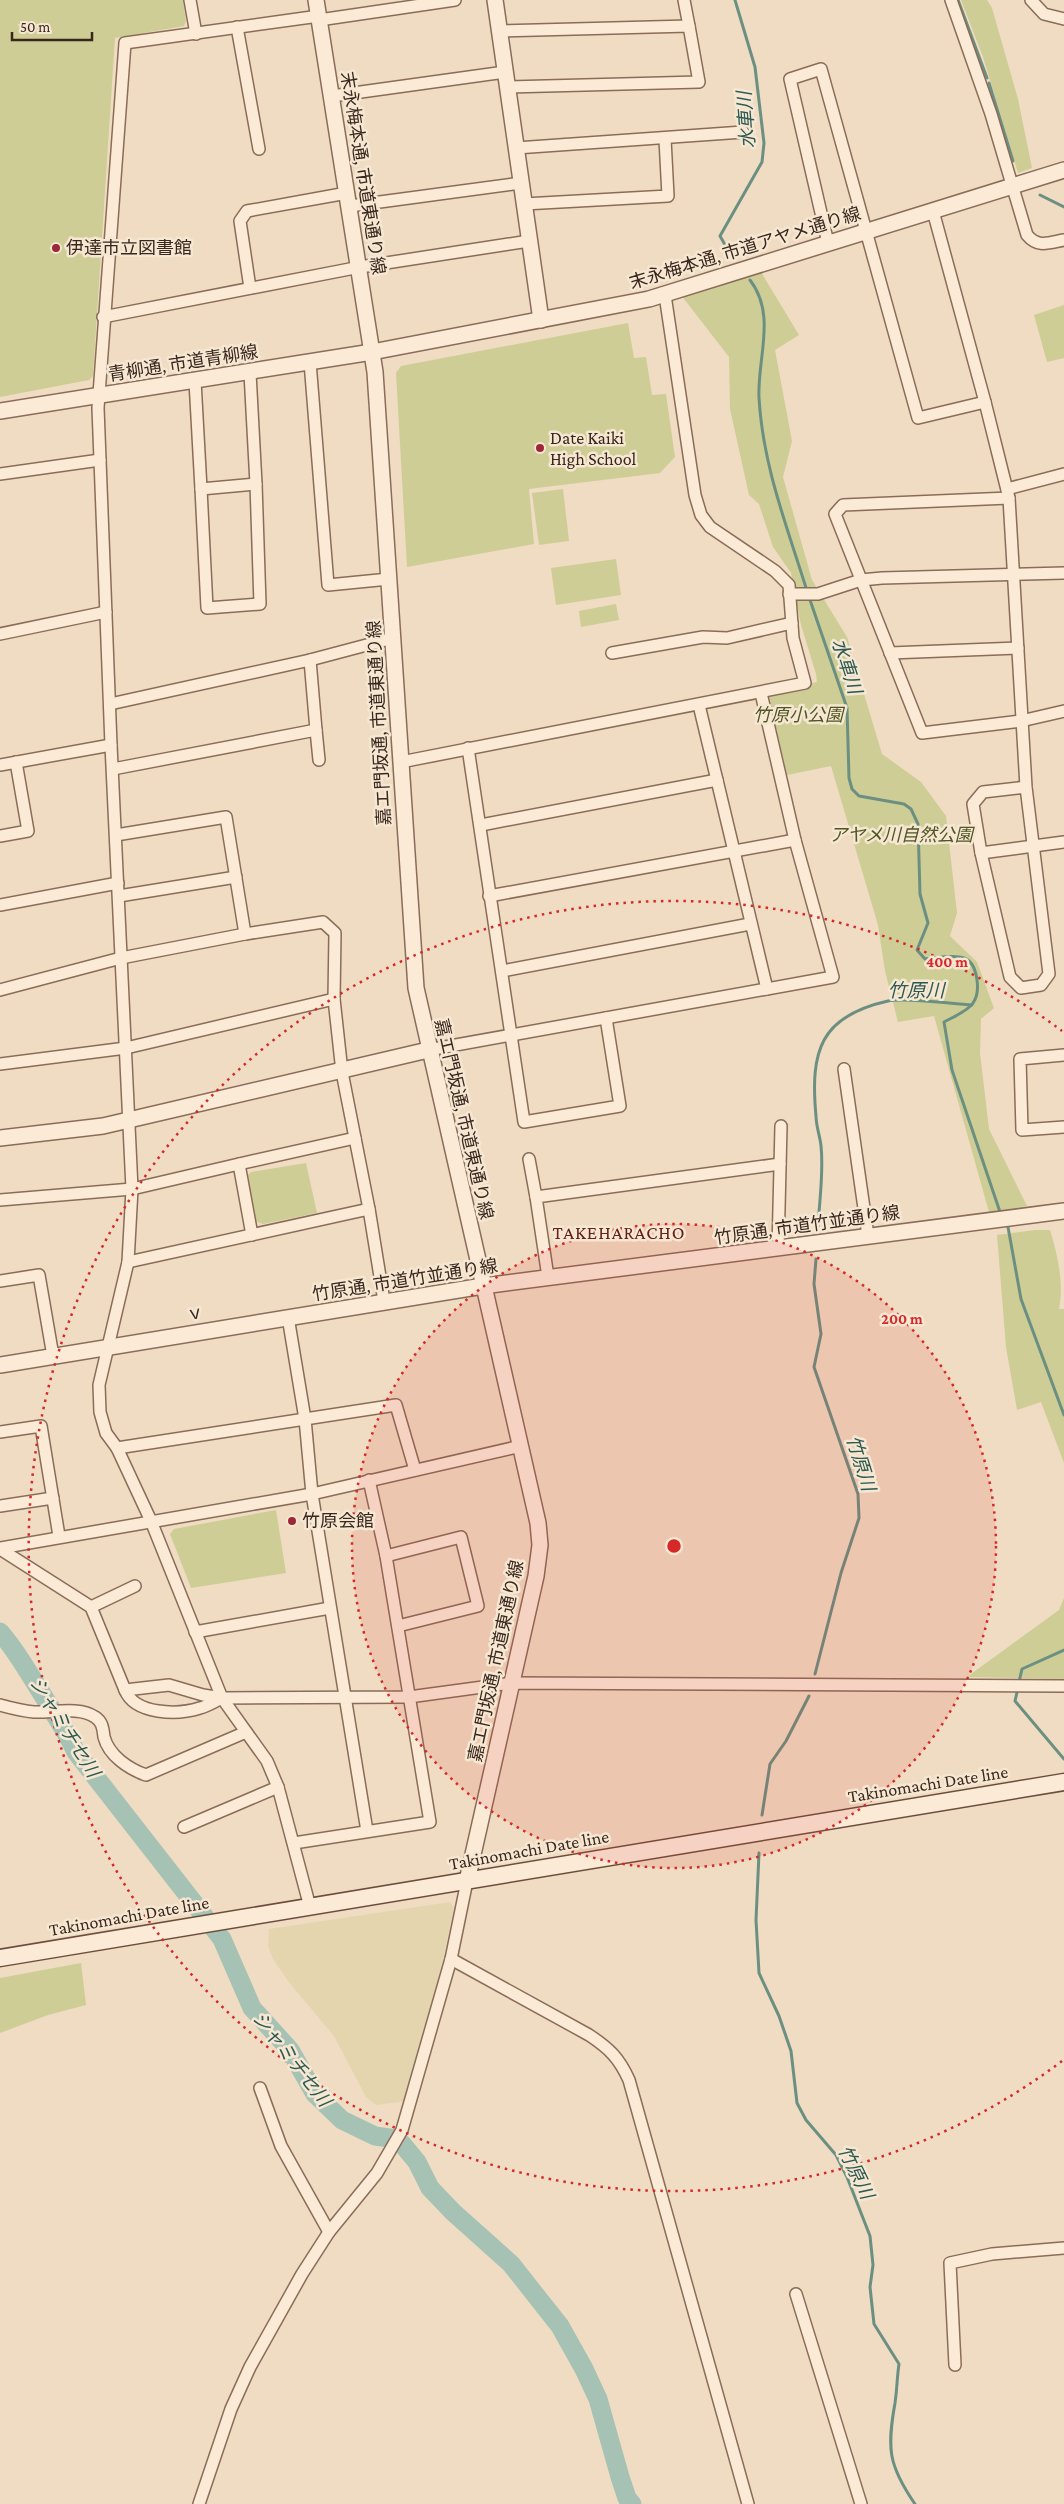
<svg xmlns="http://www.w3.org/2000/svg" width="1064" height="2504" viewBox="0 0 1064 2504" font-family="'Crimson Pro','Noto Sans JP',serif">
<rect width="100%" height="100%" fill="#efdcc2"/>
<polygon fill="#e5d5af" points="450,1902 454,1908 433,2004 406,2101 376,2105 366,2097 334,2036 288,1981 273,1959 268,1946 269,1929"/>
<g fill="#cecd96">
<polygon points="0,0 183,0 186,21 184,26 115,38 93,376 89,380 0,397"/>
<polygon points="961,0 987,0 992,8 1018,99 1032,168 1018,173 983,57"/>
<polygon points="761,272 799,335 775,350 792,441 783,477 812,580 847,637 882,754 921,782 946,816 957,913 950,936 977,962 994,1008 981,1019 980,1053 989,1129 1027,1206 989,1212 934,1016 898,1022 885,971 878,925 831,766 787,775 768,694 817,682 816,674 801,625 791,573 773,547 759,504 749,495 730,409 729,357 681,295"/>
<polygon points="1064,305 1064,358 1047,362 1034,315"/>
<polygon points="628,323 634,358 646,357 652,395 666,394 675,457 660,473 529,489 534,544 407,567 396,373 401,366"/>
<polygon points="563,489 569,541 539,545 532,493"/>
<polygon points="616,559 621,595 556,605 551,568"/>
<polygon points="616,604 619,620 581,627 579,611"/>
<polygon points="306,1163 317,1213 263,1224 255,1221 245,1177 251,1172"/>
<path d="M1035,1230H1050C1058,1256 1064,1283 1059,1309H1064V1463L1041,1402L1017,1410L1006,1347L997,1235Z"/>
<polygon points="276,1510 286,1573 191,1588 170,1534 174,1529"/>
<polygon points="1064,1598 1064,1679 967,1677 1059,1610"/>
<polygon points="81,1963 86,2005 48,2015 0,2033 0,1978"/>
</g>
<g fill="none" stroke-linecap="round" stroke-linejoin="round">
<g stroke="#6b9082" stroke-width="3">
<polyline points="958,0 987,78"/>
<polyline points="989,83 1013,161"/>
<polyline points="1040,195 1064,207"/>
<polyline points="732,257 720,236 762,162 764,143 755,67 735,0"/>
<path d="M750,280C777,315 757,358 759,398C763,467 787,526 807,591"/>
<path d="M809,597L847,708L849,778L852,789L859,796L904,804L911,809L918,824L920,894L928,923L917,950L925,959C937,958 953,954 964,958C978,963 981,992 973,1003C968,1011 953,1017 944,1022L952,1070L1000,1212"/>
<polyline points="1008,1227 1021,1299 1064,1415"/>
<path d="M818,1229C819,1202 824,1173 821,1146C820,1136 816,1126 816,1116C810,1051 820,1016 888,1001C905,997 952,1004 972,1005"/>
<polyline points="815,1674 841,1573 859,1518 858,1494 814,1367 821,1334 814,1284 816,1259"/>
<polyline points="1019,1682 1022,1669 1064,1650"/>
<polyline points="1018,1688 1015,1701 1064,1759"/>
<polyline points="762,1815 770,1764 786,1741 809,1696"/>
<path d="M759,1853L756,1920L759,1973L779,2016L791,2051L797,2103L806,2120L836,2155L847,2177L870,2236L873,2265L870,2287L874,2324L899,2364C897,2377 897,2390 895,2403C887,2448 888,2465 915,2504"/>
</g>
<path stroke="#a5c2b5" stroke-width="19" d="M0,1632C16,1650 26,1669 39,1689C52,1711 65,1728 76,1752L222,1939L252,2008L290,2050L315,2094L342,2120L375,2136L396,2139L403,2145L417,2162L430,2188L453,2212L511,2264L560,2326L584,2369L598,2399L620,2477L627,2498L632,2504"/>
<defs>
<g id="minor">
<polyline points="190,0 196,34"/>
<polyline points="684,0 689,26"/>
<path d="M951,0L991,114L1027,235C1038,248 1048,243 1064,240"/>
<polyline points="1031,0 1044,14 1064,19"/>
<polyline points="319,20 455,0"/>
<polyline points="237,27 259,149"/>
<polyline points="499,31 689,26 699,82 507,87"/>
<polyline points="332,96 505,72"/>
<polyline points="516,148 743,132"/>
<polyline points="524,204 668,196 665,139"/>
<polyline points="350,206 521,183"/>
<polyline points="933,211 985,402 1009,498 1026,787 1049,974 1041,985 1021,988 1010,977 981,853 973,804 983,792 1026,787"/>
<polyline points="828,243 790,79 821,69 918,418 985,402"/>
<polyline points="250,288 240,221 247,211 347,193"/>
<polyline points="103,317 360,267 529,241"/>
<polyline points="310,362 328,585 389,579"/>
<polyline points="195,381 201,489 256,484 250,373"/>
<polyline points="0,474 100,460"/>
<polyline points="201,489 207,608 260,604 256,484"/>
<polyline points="1007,489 1064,474"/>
<polyline points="1009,498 843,505 835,514 922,733 1021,721 1064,711"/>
<polyline points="789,594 818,594 861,580 882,578 1064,573"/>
<polyline points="0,634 106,612"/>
<polyline points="612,653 703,637 727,638 792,623"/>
<polyline points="890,653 1018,648"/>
<polyline points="110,704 310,660 393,638"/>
<polyline points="699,705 767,989"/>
<polyline points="316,730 319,760"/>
<polyline points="468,748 524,1122 620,1106 606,1018"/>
<polyline points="401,762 805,683 793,638 789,585 775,571 710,527 701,515 695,495 665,295"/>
<polyline points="0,765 111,745"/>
<polyline points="113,769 316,730 310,660"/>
<polyline points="481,825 717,780"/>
<polyline points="116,835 226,817 245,934"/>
<polyline points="0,836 28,831 16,762"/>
<polyline points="981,853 1064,842"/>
<polyline points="119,896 236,877"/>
<polyline points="489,896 795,840"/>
<polyline points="0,905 118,883"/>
<polyline points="502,971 750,924"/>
<polyline points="0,990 121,958 245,934 323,922 335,933 334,999 342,1072 355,1138 239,1164"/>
<polyline points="428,1050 833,977 795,840 761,693"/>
<polyline points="1064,1055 1020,1059 1022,1130 1064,1127"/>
<polyline points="0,1064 126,1048 334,999"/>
<polyline points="844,1069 868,1236"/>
<polyline points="355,1138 369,1209"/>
<polyline points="529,1159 536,1197"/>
<polyline points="0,1200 132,1189 239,1164 252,1235"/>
<polyline points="778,1249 781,1126"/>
<polyline points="128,1262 369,1209 384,1301"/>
<polyline points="548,1277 536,1197 780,1164"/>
<polyline points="0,1281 39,1275 53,1356"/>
<polyline points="288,1317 305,1419 312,1494 367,1831"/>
<polyline points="0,1432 41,1426 59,1536"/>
<polyline points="117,1448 396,1405 415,1470"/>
<polyline points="0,1506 53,1498"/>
<polyline points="0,1548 312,1494 521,1446"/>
<polyline points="0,1549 91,1607 125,1690 169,1685 203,1695 222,1698 409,1697 512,1683 1064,1686"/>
<polyline points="386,1556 461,1537 478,1606 398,1626"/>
<polyline points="91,1607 135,1586"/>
<polyline points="195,1632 330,1608"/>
<path d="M125,1690C135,1715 178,1715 200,1708C208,1706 215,1701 222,1698"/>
<path d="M0,1705C11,1708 23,1711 34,1712C52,1713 79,1706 95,1717C103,1722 103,1730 104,1737C109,1756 129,1769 146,1775L246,1732"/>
<polyline points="184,1827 278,1787"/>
<polyline points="294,1843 430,1822 386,1556 369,1480"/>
<polyline points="310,1907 278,1787 267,1761 222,1698 151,1521 117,1448 106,1433 100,1412 99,1385 128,1262 132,1189 111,745 98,408 125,43 319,16"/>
<path d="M451,1959L589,2035C610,2049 619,2058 629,2080L748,2504"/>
<polyline points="260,2088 281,2146 329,2232"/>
<polyline points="796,2294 861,2504"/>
<polyline points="955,2365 950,2263 992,2254 1064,2248"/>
<polyline points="199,2504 231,2409 250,2367 302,2274 329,2232 377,2173 402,2130 451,1959 467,1881"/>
</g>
<g id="tertiary">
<polyline points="316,0 375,372 416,988 538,1523 540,1545 536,1576 467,1881"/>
<polyline points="495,0 541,320"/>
<polyline points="0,411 372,352 649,299 1064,170"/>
<polyline points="0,1138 103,1126 428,1050"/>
<polyline points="0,1365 483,1286 1064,1211"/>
</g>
<polyline id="secondary" points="0,1958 1064,1782"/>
</defs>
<use href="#minor" stroke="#8a6c59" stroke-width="14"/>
<use href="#tertiary" stroke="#8a6c59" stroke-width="18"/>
<use href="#secondary" stroke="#6c4d3c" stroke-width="19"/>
<use href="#minor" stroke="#faead6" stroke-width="11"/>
<use href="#tertiary" stroke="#faead6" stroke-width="15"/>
<use href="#secondary" stroke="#faead6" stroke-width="16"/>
</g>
<circle cx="674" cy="1546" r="322" fill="#d62828" fill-opacity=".12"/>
<g fill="none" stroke="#d62828" stroke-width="2.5" stroke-dasharray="2.5 5">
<circle cx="674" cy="1546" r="322"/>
<path d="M1062 2061A645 645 0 1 1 1062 1031"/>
</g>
<g fill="#9b2737" stroke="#f6e7d2" stroke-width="2">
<circle cx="56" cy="248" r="5"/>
<circle cx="540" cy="448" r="5"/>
<circle cx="292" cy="1521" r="5"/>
</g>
<g text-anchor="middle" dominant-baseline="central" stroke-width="5" stroke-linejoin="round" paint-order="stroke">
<g font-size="18" fill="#39271d" stroke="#f6e7d2">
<text transform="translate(363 173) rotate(81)">末永梅本通, 市道東通り線</text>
<text transform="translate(745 248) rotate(-17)">末永梅本通, 市道アヤメ通り線</text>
<text transform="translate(183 363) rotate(-9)">青柳通, 市道青柳線</text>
<text transform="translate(379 723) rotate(-93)">嘉エ門坂通, 市道東通り線</text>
<text transform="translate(464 1119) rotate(77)">嘉エ門坂通, 市道東通り線</text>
<text transform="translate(807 1225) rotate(-8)">竹原通, 市道竹並通り線</text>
<text transform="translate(405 1280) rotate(-9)">竹原通, 市道竹並通り線</text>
<text transform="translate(195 1313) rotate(-9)">ｖ</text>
<text transform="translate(496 1661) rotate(-78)">嘉エ門坂通, 市道東通り線</text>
<text transform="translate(928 1784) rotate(-9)">Takinomachi Date line</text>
<text transform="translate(529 1850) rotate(-10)">Takinomachi Date line</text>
<text transform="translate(129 1916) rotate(-10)">Takinomachi Date line</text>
</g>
<g font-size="18" fill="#39271d" stroke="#f6e7d2" text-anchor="start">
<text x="66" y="248">伊達市立図書館</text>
<text x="550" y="438">Date Kaiki<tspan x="550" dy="21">High School</tspan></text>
<text x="302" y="1521">竹原会館</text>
</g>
<g font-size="18" font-style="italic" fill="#505623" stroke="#f6e7d2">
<text x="798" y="715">竹原小公園</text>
<text x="901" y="835">アヤメ川自然公園</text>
</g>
<g font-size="19" font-style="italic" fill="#2c5951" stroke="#f6e7d2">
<text transform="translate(746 120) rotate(-94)">水車川</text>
<text transform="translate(847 666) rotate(72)">水車川</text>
<text x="916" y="990">竹原川</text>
<text transform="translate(861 1463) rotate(73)">竹原川</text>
<text transform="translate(65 1727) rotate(58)">シャミチセ川</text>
<text transform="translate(292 2059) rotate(52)">シャミチセ川</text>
<text transform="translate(856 2172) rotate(64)">竹原川</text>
</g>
<g font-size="19" letter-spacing="1" fill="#67211b" stroke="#f6e7d2">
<text x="619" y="1232">TAKEHARACHO</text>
</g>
</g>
<circle cx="674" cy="1546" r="8" fill="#d62828" stroke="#f6e7d2" stroke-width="2.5"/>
<g font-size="15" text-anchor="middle" font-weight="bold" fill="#d62828" stroke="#f6e7d2" stroke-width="5" stroke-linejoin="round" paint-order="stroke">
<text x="947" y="967">400 m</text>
<text x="902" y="1324">200 m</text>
</g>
<path d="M12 32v8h80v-8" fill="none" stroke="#39271d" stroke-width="2.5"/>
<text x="20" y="32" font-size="15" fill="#39271d" stroke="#f6e7d2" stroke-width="4" paint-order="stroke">50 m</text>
</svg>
